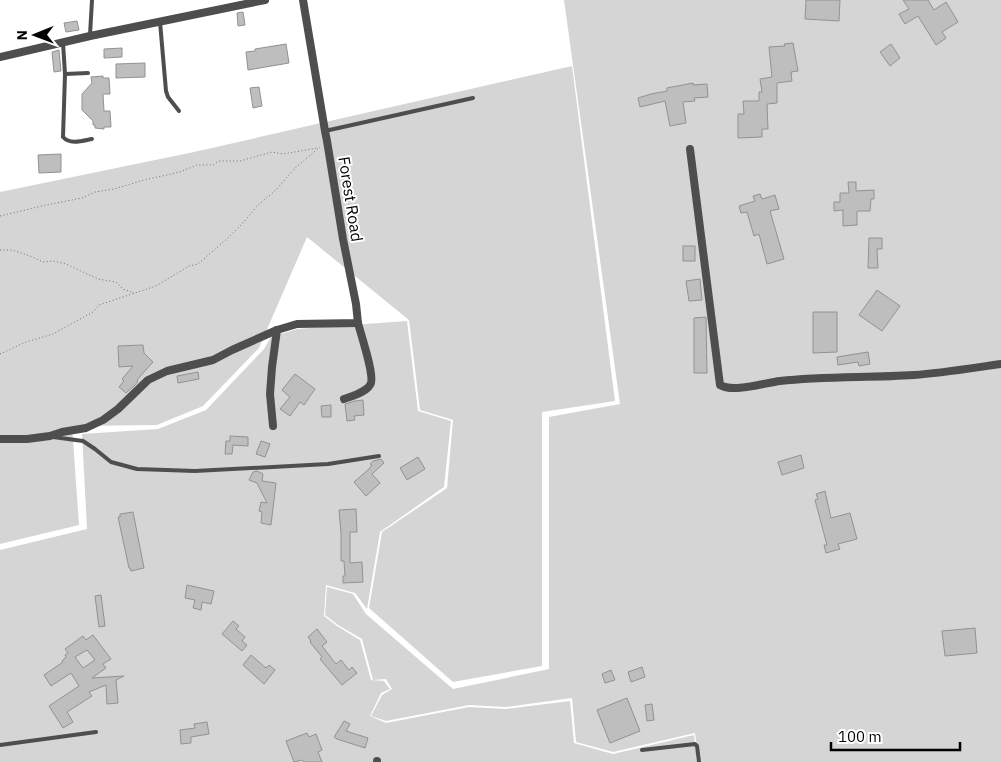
<svg xmlns="http://www.w3.org/2000/svg" width="1001" height="762" viewBox="0 0 1001 762" font-family="'IBM Plex Sans',sans-serif">
<rect width="100%" height="100%" fill="#fff"/>
<g fill="#d5d5d5">
<polygon points="564,0 1001,0 1001,762 699,762 695,733 613,752 576,742 572,698 506,707 469,705 386,721 371,716 382,695 392,689 386,679 373,680 362,639 338,625 325,615 327,587 353,594 366,614 453,689 549,669 549,417 620,404"/>
<polygon points="572,66 615,401 542,412 542,666 453,682 369,608 382,532 447,488 453,420 420,410 409,320 307,237 259,348 203,406 157,425 72,426 79,525 0,544 0,192 194,152"/>
<polygon points="407,321 418,411 451,421 444,487 380,532 367,609 355,593 326,585 324,616 337,626 360,640 371,680 384,681 390,689 381,693 370,716 386,723 469,707 506,709 570,701 574,743 613,754 694,735 697,762 0,762 0,550 87,529 82,434 158,429 206,410 264,349 271,337 297,329"/>
</g>
<g fill="#bebebe" stroke="#929292" fill-rule="evenodd">
<polygon points="806,0 840,0 839,21 805,19"/>
<polygon points="903,0 928,0 934,10 946,2 958,22 942,32 946,38 936,45 918,16 905,24 899,14 909,9"/>
<polygon points="243,12 245,25 238,26 237,13"/>
<polygon points="77,21 79,30 66,32 64,23"/>
<polygon points="793,43 798,71 791,72 792,81 777,83 777,103 767,104 768,129 762,129 762,137 738,138 738,114 744,114 743,101 759,101 759,92 762,92 760,79 772,77 769,47 785,46 784,44"/>
<polygon points="286,44 289,63 248,70 246,52 255,51 255,49"/>
<polygon points="891,44 900,58 890,66 880,52"/>
<polygon points="122,48 122,57 104,58 104,49"/>
<polygon points="59,50 61,71 54,72 52,52"/>
<polygon points="145,63 145,77 116,78 116,64"/>
<polygon points="103,76 103,78 109,78 110,94 103,94 104,111 110,111 111,127 104,127 104,129 95,128 95,125 93,125 93,121 82,110 82,94 92,83 91,77"/>
<polygon points="693,83 693,85 707,84 708,97 694,98 695,101 683,102 686,123 670,126 665,101 640,107 638,98 651,94 667,91 667,88"/>
<polygon points="259,87 262,106 253,108 250,88"/>
<polygon points="61,154 61,172 39,173 38,155"/>
<polygon points="848,182 856,182 856,191 874,190 874,199 871,199 870,211 857,211 857,225 843,226 843,210 834,211 834,202 840,202 840,193 849,193"/>
<polygon points="760,194 762,199 775,195 779,209 770,211 784,259 767,264 759,234 754,236 747,212 741,213 739,206 755,201 753,196"/>
<polygon points="869,238 882,238 882,249 877,249 878,268 868,268"/>
<rect x="683" y="246" width="12" height="15"/>
<polygon points="700,279 702,300 689,301 686,281"/>
<polygon points="877,290 900,306 882,331 859,315"/>
<polygon points="813,312 837,312 837,352 813,353"/>
<polygon points="706,317 707,373 694,373 694,318"/>
<polygon points="143,345 144,353 153,362 137,380 138,381 135,385 126,393 119,387 124,381 122,379 133,366 119,367 118,346"/>
<polygon points="868,352 870,364 859,366 858,362 838,365 837,357"/>
<polygon points="198,372 199,379 178,383 177,376"/>
<polygon points="295,374 315,389 304,405 300,402 290,416 280,409 290,397 282,390"/>
<polygon points="363,400 364,415 354,416 355,420 347,421 345,404 355,401"/>
<polygon points="331,405 331,417 322,417 321,406"/>
<polygon points="230,436 248,437 248,446 233,445 232,454 225,454 226,441 230,441"/>
<polygon points="261,441 270,444 265,457 256,454"/>
<polygon points="801,455 804,468 782,475 778,462"/>
<polygon points="418,457 425,469 407,480 400,468"/>
<polygon points="381,459 384,463 372,474 380,483 366,496 354,482 369,469 372,465 370,464 373,461"/>
<polygon points="257,471 263,474 262,481 276,483 271,525 261,523 262,512 259,511 261,502 267,503 257,483 249,480 253,472"/>
<polygon points="825,491 831,518 850,513 857,539 838,544 840,549 826,553 824,545 827,545 815,500 818,499 816,494"/>
<polygon points="356,509 357,532 350,532 350,563 362,562 363,582 343,583 343,576 345,576 344,561 341,561 341,533 339,510"/>
<polygon points="133,512 144,568 131,571 130,568 129,568 118,517 120,517 120,514"/>
<polygon points="187,585 214,591 211,604 202,602 201,610 193,608 195,600 185,598"/>
<polygon points="101,595 105,626 99,627 95,596"/>
<polygon points="233,621 239,626 236,629 245,637 242,641 247,645 242,651 222,634"/>
<polygon points="975,628 977,653 945,656 942,631"/>
<polygon points="317,629 327,642 322,646 336,664 341,660 349,670 352,667 357,673 342,685 320,659 322,657 310,642 311,641 308,637"/>
<path d="M93,635L111,659L103,664L106,668L92,678L124,676L116,680L118,703L107,704L106,685L89,692L92,696L67,712L73,722L63,728L49,706L79,686L71,673L51,686L44,675L63,662L62,661L66,657L65,655L68,653L65,649L83,636L86,640ZM87,650L95,660L83,668L75,657Z"/>
<polygon points="251,655 266,668 269,665 275,670 264,684 243,665"/>
<polygon points="642,667 645,677 631,682 628,672"/>
<polygon points="611,670 615,680 605,683 602,674"/>
<polygon points="627,698 640,731 610,743 597,710"/>
<polygon points="652,704 654,720 647,721 645,705"/>
<polygon points="344,721 350,724 346,731 368,738 365,748 337,739 334,737"/>
<polygon points="207,722 209,734 191,737 191,743 181,744 180,730 195,728 194,724"/>
<polygon points="307,733 309,737 316,734 322,750 318,752 322,762 304,762 302,760 294,762 286,741"/>
</g>
<g fill="none" stroke-linecap="round" stroke-linejoin="round">
<g stroke="#707070" stroke-width="1" stroke-dasharray="1 2.5" stroke-linecap="butt">
<polyline points="0,216 46,205 82,198 95,192 114,189 144,180 180,172 197,165 213,165 219,161 240,161 272,152 283,154 318,148"/>
<polyline points="0,250 12,250 30,256 43,262 53,261 66,264 98,279 116,282 123,289 134,293"/>
<polyline points="0,354 26,342 53,334 93,312 99,305 156,286 189,266 198,264 228,238 244,222 257,206 276,190 294,169 320,147"/>
</g>
<g stroke="#4e4e4e" stroke-width="4">
<polyline points="160,22 166,91 168,97 179,111"/>
<polyline points="90,35 92,0"/>
<path d="M63,43L65,74L63,137C70,145 82,141 92,139"/>
<polyline points="65,74 88,73"/>
<polyline points="325,131 473,98"/>
<polyline points="53,437 83,441 95,449 111,462 137,469 195,471 328,464 379,456"/>
<polyline points="0,745 96,732"/>
<polyline points="642,750 695,744 697,746 699,762"/>
</g>
<g stroke="#4e4e4e" stroke-width="8">
<polyline points="0,57 90,36 265,0"/>
<path d="M690,149L720,385C733,393 764,383 780,381C824,376 869,378 914,375C943,373 972,368 1001,364"/>
<path d="M344,399C352,396 368,392 371,383C374,373 361,335 358,323"/>
<polyline points="273,426 270,394 272,367 277,330"/>
<polyline points="0,439 27,439 50,436 62,432 86,428 103,420 118,409 148,380 167,371 213,360 232,350 277,330 297,324 358,323 356,304 343,239 327,141 325,131 303,0"/>
<polyline points="377,761 377,762"/>
</g>
</g>
<g text-anchor="middle" dominant-baseline="central" stroke-width="4" stroke-linejoin="round" paint-order="stroke">
<g font-size="16" fill="#000" stroke="#fff">
<text transform="translate(351 199) rotate(81)">Forest Road</text>
</g>
</g>
<g transform="translate(35 35) rotate(269)" stroke="#ffffff" stroke-width="4" paint-order="stroke">
<path d="M0-4L9 19L0 12L-9 19Z" fill="#000000"/>
<text y="-8" font-size="14" font-weight="bold" text-anchor="middle" fill="#000000">N</text>
</g>
<path d="M831 742v8h129v-8" fill="none" stroke="#000000" stroke-width="2.5"/>
<text x="838" y="742" font-size="15" fill="#000000" stroke="#ffffff" stroke-width="4" paint-order="stroke">100 m</text>
</svg>
